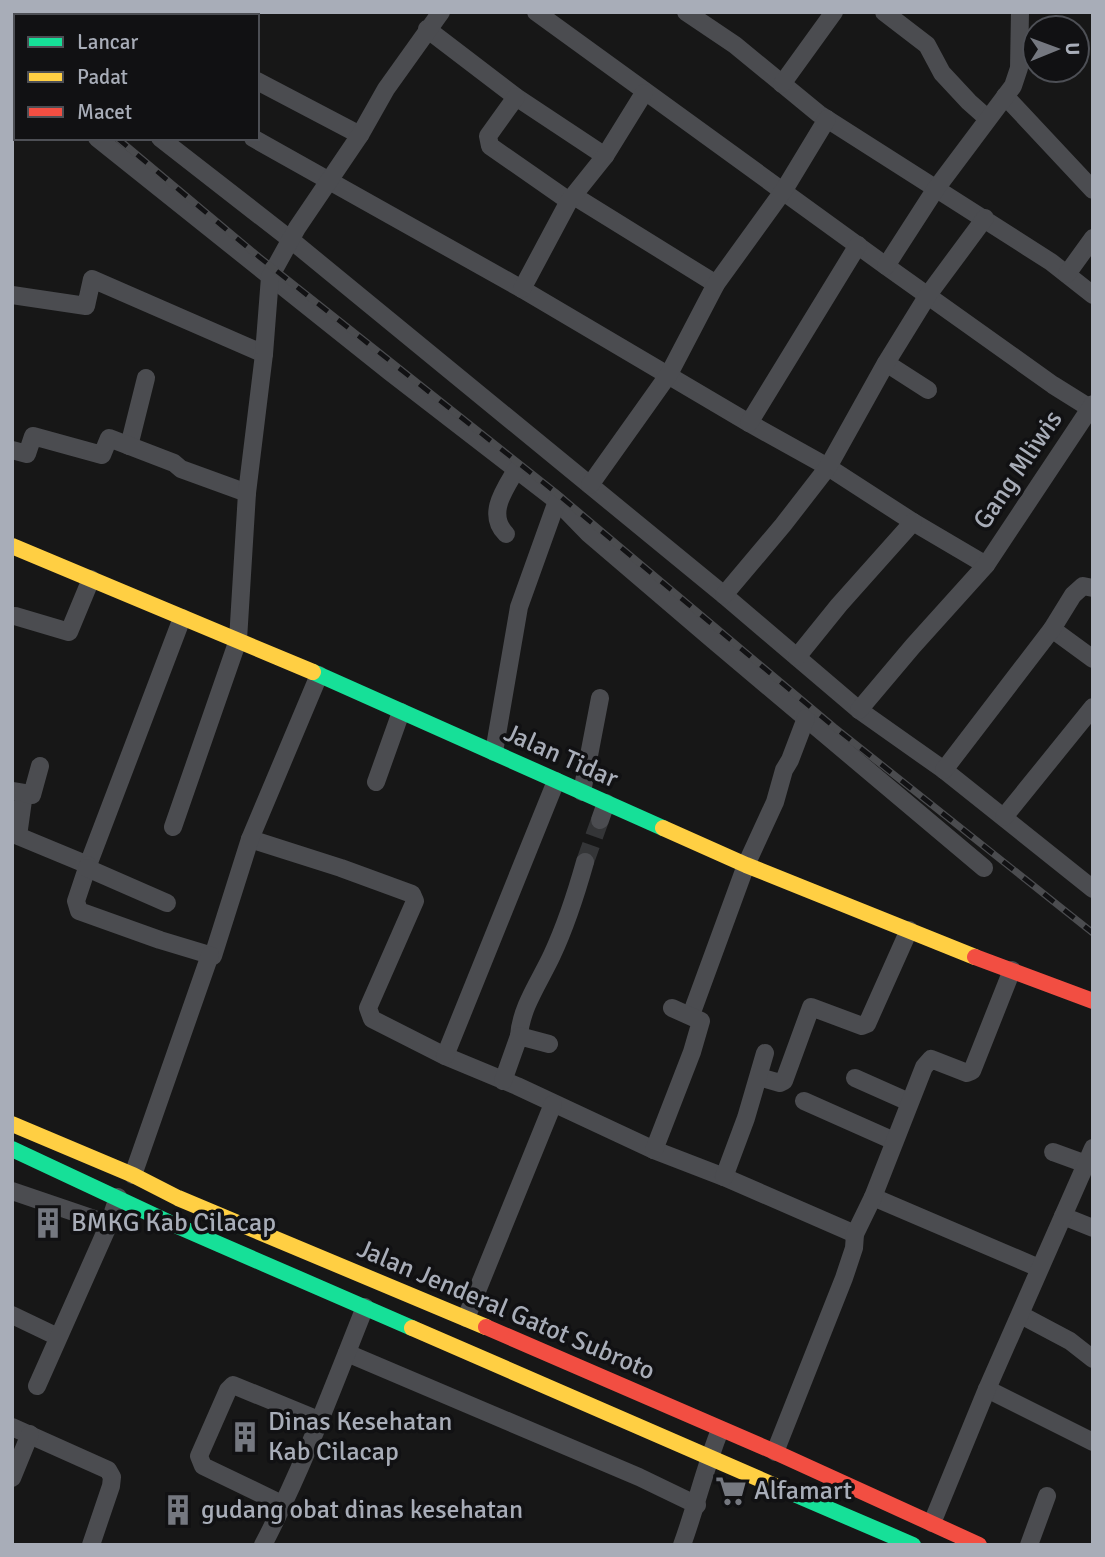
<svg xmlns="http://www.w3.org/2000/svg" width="1105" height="1557" viewBox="0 0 1105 1557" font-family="Signika,sans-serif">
<rect width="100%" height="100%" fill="#171717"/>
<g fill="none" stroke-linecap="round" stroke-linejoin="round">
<polyline stroke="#343537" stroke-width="18" stroke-dasharray="18 9" stroke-linecap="butt" points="585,862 600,820"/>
<g stroke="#4b4c50" stroke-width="18">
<polyline points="131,12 138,16"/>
<polyline points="536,12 886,266 1053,385 1093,410"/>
<polyline points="686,12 735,45 819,114 1051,262 1093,295"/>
<polyline points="884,12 927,45 942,73 969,102 987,118"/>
<polyline points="12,25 16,28"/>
<polyline points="427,29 516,97 605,156"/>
<polyline points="12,63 16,66"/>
<polyline points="257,81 360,135"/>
<polyline points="782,84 834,12"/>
<polyline points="1005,96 1093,190"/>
<polyline points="516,97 488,136 490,146 569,201"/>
<polyline points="97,138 390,372 557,501 589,534 713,640 984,868"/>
<polyline points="160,138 291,240 724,595 859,710 944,770 1093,889"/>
<polyline points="253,138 522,289 749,423 828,467 913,522 986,565"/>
<polyline points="574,196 716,284"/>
<polyline points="886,266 935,190 1013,86 1019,68 1020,12"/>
<polyline points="1067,274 1093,238"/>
<polyline points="522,289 569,201 605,156 644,93"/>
<polyline points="12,295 86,306 92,279 264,354"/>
<polyline points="886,363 928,390"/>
<polyline points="749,423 858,245"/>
<polyline points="129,446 146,378"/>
<polyline points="12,450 27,454 33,436 102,455 109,438 174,463 181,469 247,493"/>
<polyline points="590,485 669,374 716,284 784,190 827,119"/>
<path d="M506,534C486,514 505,489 516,470"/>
<polyline points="724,595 783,525 828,467 886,363 928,295 985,218"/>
<polyline points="15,616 69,632 91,579"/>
<polyline points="1052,629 1093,659"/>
<polyline points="797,657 839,605 913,522"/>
<polyline points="859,710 913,646 986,565 1093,404"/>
<polyline points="494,752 519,607 557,501"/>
<polyline points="944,770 1052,629 1073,595 1083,586 1093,588"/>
<polyline points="376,782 401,712"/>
<polyline points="12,791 24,793 18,836 88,865 182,618"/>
<polyline points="582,792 600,698"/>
<polyline points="24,793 32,795 40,766"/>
<polyline points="1004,817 1093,707"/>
<polyline points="600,820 606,803"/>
<polyline points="173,827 238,640 247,493 264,354 270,277 297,228 360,135 386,89 441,12"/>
<polyline points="250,839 341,868 412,894 415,901 368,1008 372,1019 445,1056 517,1086 654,1150 724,1177 855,1234"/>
<polyline points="88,865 76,901 79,911 160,940 213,956 250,839 319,675"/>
<polyline points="87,868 167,903"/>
<polyline points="691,1015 746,865 775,802 784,770 790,760 806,718"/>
<path d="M519,1036C521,1007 540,981 552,955C566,925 576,894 585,862"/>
<polyline points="445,1056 556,781"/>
<polyline points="759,1077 780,1083 784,1081 811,1007 862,1026 867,1024 909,930"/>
<polyline points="855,1078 909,1102"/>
<polyline points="503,1081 519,1036 549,1044"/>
<polyline points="804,1101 894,1141"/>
<polyline points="654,1150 692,1052 701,1021 672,1008"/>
<polyline points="1053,1152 1086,1164"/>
<polyline points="133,1175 210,955"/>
<polyline points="724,1177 746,1118 765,1053"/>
<polyline points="12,1191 109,1224"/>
<polyline points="873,1197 1039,1268"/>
<polyline points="1063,1216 1093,1228"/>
<polyline points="12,1315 58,1337"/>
<polyline points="1021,1315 1070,1341 1093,1359"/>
<polyline points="466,1318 553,1104"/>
<polyline points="347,1353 639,1477 697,1505"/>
<polyline points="37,1386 109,1224 118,1197"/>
<polyline points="987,1389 1093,1442"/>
<polyline points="12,1427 108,1470 112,1477 111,1486 91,1545"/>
<polyline points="775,1452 844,1278 854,1248 855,1234 873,1197 924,1067 931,1059 967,1073 972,1071 1012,970"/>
<polyline points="12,1478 30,1434"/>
<polyline points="284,1505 203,1466 199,1456 228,1390 233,1385 321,1421"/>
<polyline points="932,1523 987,1389 1093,1148"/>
<path d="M263,1545C303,1468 333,1387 365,1307"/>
<path d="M682,1545C696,1507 705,1467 720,1430"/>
<polyline points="1029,1545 1047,1496"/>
</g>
<g stroke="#16e098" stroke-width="16">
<polyline points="313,672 663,828"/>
<polyline points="12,1149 168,1222 412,1328"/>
<polyline points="787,1491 913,1545"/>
</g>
<g stroke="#ffcf43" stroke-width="16">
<polyline points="12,546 313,672"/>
<polyline points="663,828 746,865 975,957"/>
<polyline points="12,1124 133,1175 178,1198 486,1327"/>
<polyline points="412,1328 787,1491"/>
</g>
<g stroke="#f24e42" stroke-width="16">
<polyline points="975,957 1093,1001"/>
<polyline points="486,1327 775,1452 979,1545"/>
</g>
<defs>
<g id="rail">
<polyline points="12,51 16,54"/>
<polyline points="117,138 259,257 555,492 834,727 1093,933"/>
</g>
</defs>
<use href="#rail" stroke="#4b4c4f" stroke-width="7"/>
<use href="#rail" stroke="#111113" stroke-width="4.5" stroke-dasharray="13" stroke-linecap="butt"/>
</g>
<defs>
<symbol id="building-bare" viewBox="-9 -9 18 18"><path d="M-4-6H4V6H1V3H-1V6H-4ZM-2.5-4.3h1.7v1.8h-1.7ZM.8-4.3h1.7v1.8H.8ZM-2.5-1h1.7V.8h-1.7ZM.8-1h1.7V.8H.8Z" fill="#757880" stroke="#111113" stroke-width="2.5" paint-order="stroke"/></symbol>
<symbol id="supermarket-bare" viewBox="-9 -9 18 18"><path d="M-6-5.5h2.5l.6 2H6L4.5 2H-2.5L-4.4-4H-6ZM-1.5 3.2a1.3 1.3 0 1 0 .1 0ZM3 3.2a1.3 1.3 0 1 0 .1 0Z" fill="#757880" stroke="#111113" stroke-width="2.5" paint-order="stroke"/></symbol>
</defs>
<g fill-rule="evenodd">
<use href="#building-bare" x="26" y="1201" width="44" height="44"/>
<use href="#building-bare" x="223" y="1415" width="44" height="44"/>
<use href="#supermarket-bare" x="709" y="1469" width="44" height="44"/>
<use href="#building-bare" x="156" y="1488" width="44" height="44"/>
</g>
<g text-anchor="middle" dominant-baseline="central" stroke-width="7" stroke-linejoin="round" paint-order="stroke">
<g font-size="26" fill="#a8adb8" stroke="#111113">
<text transform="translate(1018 470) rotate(-56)">Gang Mliwis</text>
<text transform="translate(561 756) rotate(24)">Jalan Tidar</text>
<text transform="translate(506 1310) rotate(23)">Jalan Jenderal Gatot Subroto</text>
</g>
<g font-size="26" fill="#a8adb8" stroke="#111113" text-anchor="start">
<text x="71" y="1223">BMKG Kab Cilacap</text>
<text x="268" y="1422">Dinas Kesehatan<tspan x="268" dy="30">Kab Cilacap</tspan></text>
<text x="754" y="1491">Alfamart</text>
<text x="201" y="1510">gudang obat dinas kesehatan</text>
</g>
</g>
<rect width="1105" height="1557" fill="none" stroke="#a8adb8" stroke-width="28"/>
<rect x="14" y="14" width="245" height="126" fill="#111113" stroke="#4d4f55" stroke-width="2"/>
<rect x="28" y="37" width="35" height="10" fill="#16e098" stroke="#4d4f55" stroke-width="2"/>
<text x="77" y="49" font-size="21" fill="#a8adb8">Lancar</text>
<rect x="28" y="72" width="35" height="10" fill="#ffcf43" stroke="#4d4f55" stroke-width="2"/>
<text x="77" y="84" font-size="21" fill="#a8adb8">Padat</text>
<rect x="28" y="107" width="35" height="10" fill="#f24e42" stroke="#4d4f55" stroke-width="2"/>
<text x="77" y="119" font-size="21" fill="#a8adb8">Macet</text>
<g transform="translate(1056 49) rotate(89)"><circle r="33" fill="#111113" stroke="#4d4f55" stroke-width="2"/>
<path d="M0-5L12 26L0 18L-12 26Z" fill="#757880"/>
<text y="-10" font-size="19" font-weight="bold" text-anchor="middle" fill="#a8adb8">U</text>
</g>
</svg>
